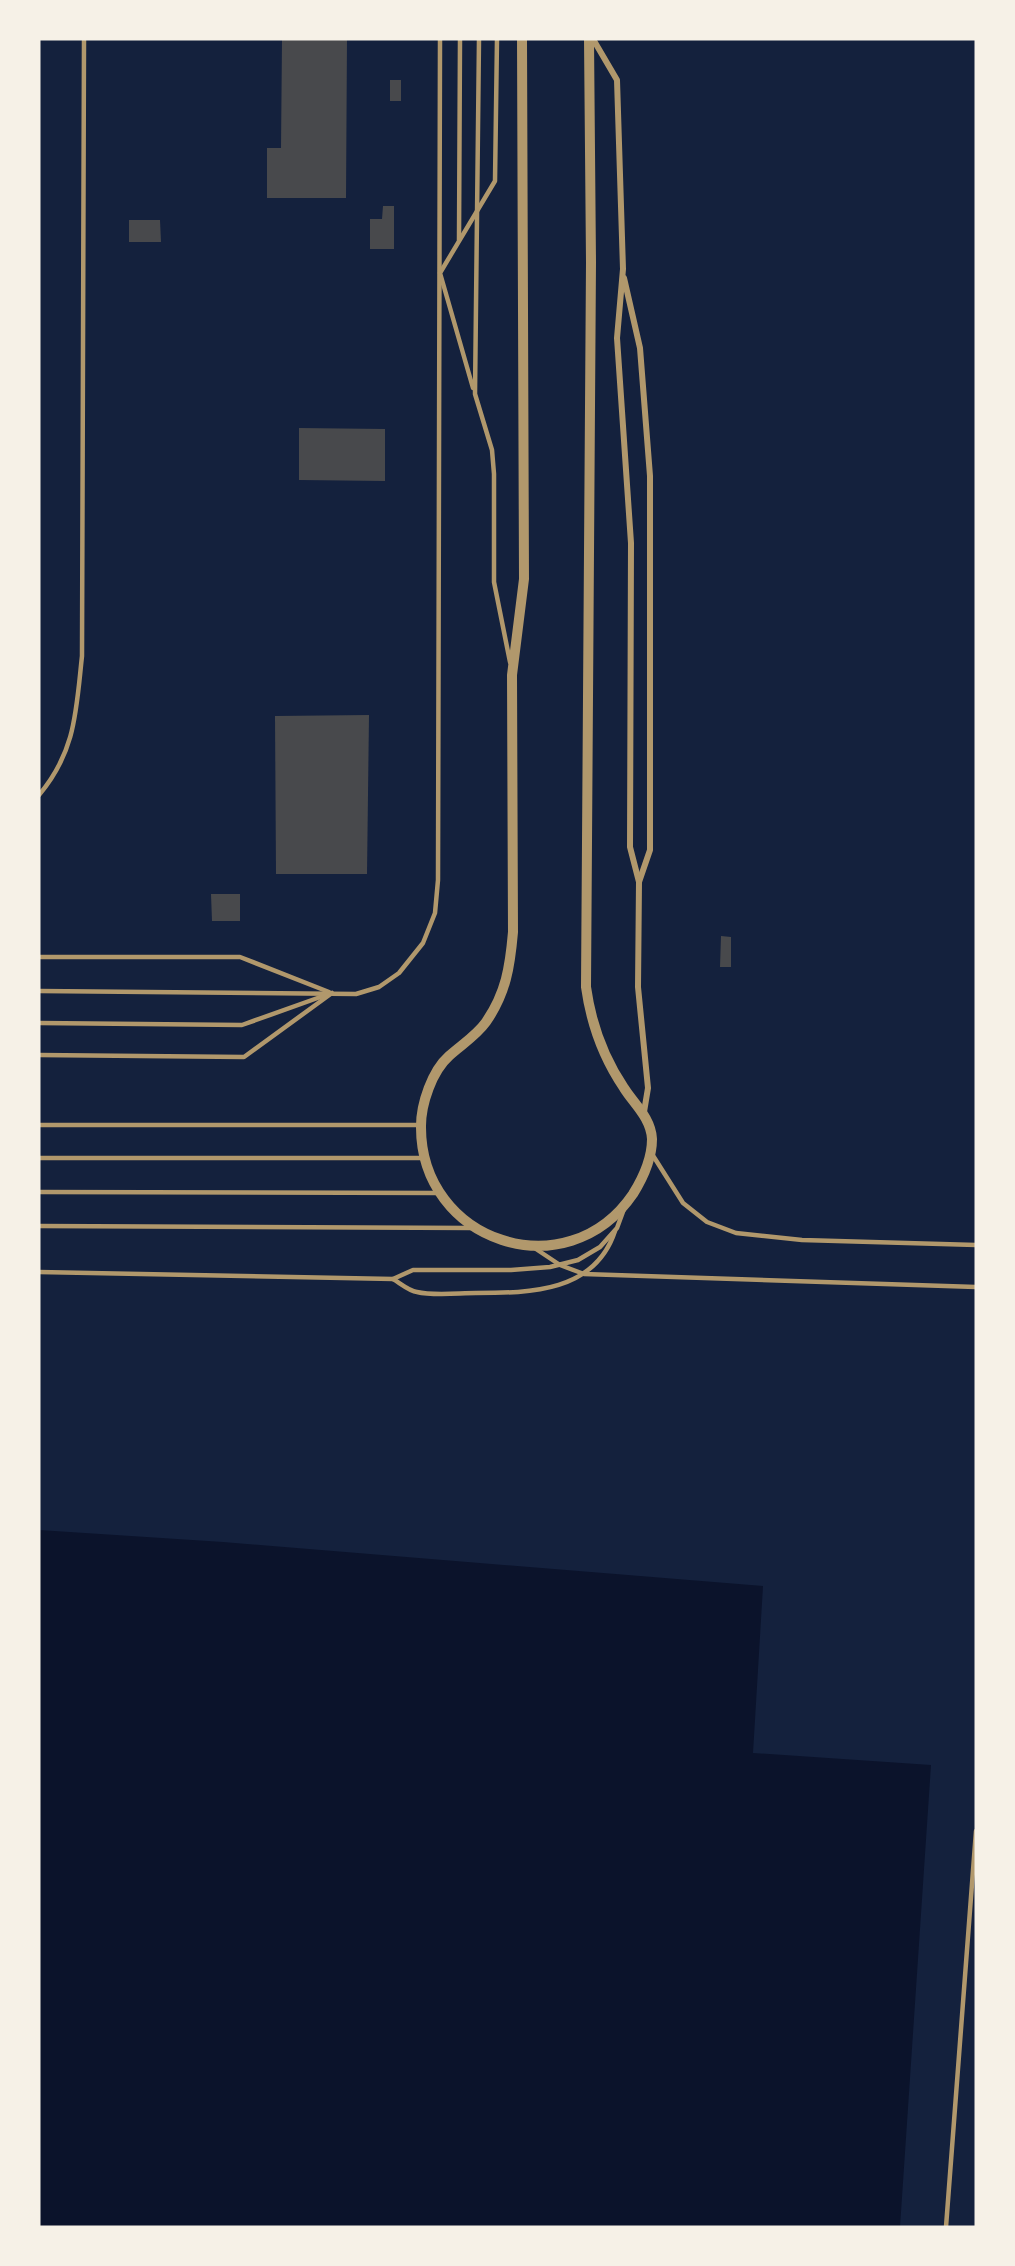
<svg xmlns="http://www.w3.org/2000/svg" width="1015" height="2266" viewBox="0 0 1015 2266" font-family="Arial,sans-serif">
<rect width="100%" height="100%" fill="#14213d"/>
<polygon fill="#0b132b" points="39,1530 223,1542 763,1586 753,1753 931,1765 900,2227 39,2227"/>
<g fill="#48494c">
<polygon points="282,39 347,39 346,198 267,198 267,148 281,148"/>
<rect x="390" y="80" width="11" height="21"/>
<polygon points="383,206 394,206 394,249 370,249 370,219 382,219"/>
<polygon points="129,220 160,220 161,242 129,242"/>
<polygon points="299,428 385,429 385,481 299,480"/>
<polygon points="369,715 367,874 276,874 275,716"/>
<polygon points="211,894 240,894 240,921 212,921"/>
<polygon points="721,936 731,937 731,967 720,967"/>
</g>
<g fill="none" stroke-linecap="round" stroke-linejoin="round">
<g stroke="#b1986c" stroke-width="4.5">
<polyline points="479,39 475,394 492,450 494,474 494,582 510,662"/>
<polyline points="459,240 460,39"/>
<polyline points="473,388 440,273 495,181 497,39"/>
<path d="M39,795C76,751 76,711 82,656L84,39"/>
<polyline points="39,957 240,957 329,992"/>
<polyline points="39,991 356,994 379,987 399,973 423,943 435,913 438,880 440,39"/>
<polyline points="39,1023 242,1025 326,995"/>
<polyline points="39,1055 244,1057 332,993"/>
<polyline points="39,1125 420,1125"/>
<polyline points="652,1154 683,1203 707,1222 736,1233 802,1240 976,1245"/>
<polyline points="39,1158 425,1158"/>
<polyline points="39,1192 439,1193"/>
<polyline points="39,1226 471,1228"/>
<polyline points="533,1247 560,1265 584,1274 976,1287"/>
<polyline points="39,1272 393,1279 413,1270 511,1270 550,1267 578,1260 600,1247 617,1228 624,1209"/>
<path d="M393,1279C400,1283 409,1291 417,1292C433,1296 459,1293 476,1293C531,1293 595,1292 615,1231"/>
<polyline points="946,2227 976,1831"/>
</g>
<g stroke="#b1986c" stroke-width="6">
<polyline points="593,39 617,80 623,269 617,338 631,543 630,847 639,882 638,987 648,1088 644,1112"/>
<polyline points="624,278 640,348 650,476 650,850 639,882"/>
</g>
<path stroke="#b1986c" stroke-width="10" d="M522,39L524,579L512,675L513,932C510,967 506,993 486,1022C476,1036 461,1045 449,1056C432,1071 421,1104 421,1126C420,1242 567,1291 633,1194C643,1178 652,1158 652,1139C651,1118 634,1104 624,1088C603,1057 591,1023 586,987L591,262L589,39"/>
</g>
<rect width="1015" height="2266" fill="none" stroke="#f6f1e7" stroke-width="81"/>
</svg>
